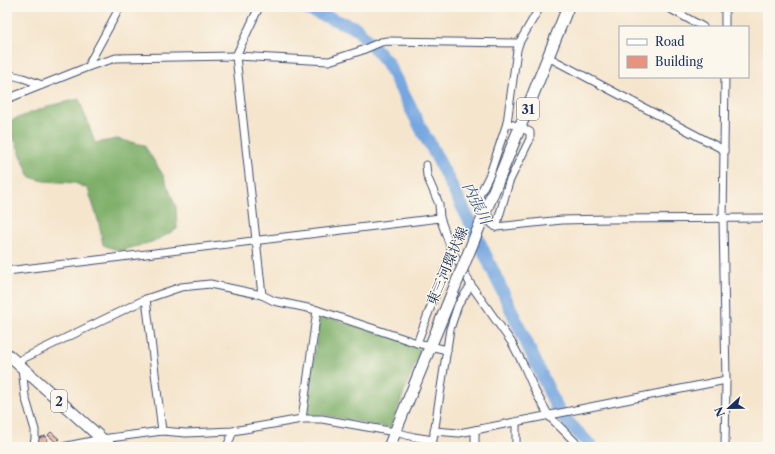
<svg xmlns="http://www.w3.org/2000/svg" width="775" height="454" viewBox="0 0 775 454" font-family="'Libre Caslon Text','Noto Serif JP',serif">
<rect width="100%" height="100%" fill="#fbf7ec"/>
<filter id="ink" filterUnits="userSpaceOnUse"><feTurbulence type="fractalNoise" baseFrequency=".025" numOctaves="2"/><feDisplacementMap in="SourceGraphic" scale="8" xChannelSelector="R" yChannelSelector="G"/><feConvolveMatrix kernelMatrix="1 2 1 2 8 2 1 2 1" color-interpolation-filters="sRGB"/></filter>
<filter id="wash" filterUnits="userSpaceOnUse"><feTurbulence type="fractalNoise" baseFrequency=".012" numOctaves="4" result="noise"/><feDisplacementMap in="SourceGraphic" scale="16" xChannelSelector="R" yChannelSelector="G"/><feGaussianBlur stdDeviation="0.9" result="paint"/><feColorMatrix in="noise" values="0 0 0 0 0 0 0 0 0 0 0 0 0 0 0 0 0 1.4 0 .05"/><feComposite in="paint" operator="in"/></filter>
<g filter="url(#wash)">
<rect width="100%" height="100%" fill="#f5e5cd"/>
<g fill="#7eaf69" stroke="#4c6f64">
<polygon points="79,99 95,143 117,139 144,145 163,175 176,207 177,229 155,241 120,251 103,245 99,223 88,189 75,183 44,181 30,177 7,122 49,106"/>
<polygon points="320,315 418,345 420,352 390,428 324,415 306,415"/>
</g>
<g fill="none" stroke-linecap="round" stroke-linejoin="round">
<polyline stroke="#76a7e1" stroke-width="13" points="301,7 356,28 370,43 387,62 427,140 428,140 471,224 557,408 565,419 592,447"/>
</g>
<g id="blocks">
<g fill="#e89380">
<polygon points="51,432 59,439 56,442 48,435"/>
<polygon points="46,436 48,446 32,447 38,438"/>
</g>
</g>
</g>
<g filter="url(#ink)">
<use href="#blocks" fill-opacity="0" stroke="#3c4a6f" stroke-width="1"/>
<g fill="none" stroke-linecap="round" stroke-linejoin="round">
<defs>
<g id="minor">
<polyline points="259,7 236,56 262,295"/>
<polyline points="540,7 519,43 517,50 507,123 520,127 530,132 530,139 509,182 496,227 562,220 608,219 768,218"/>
<polyline points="667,7 703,27"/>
<polyline points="725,27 725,7"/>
<polyline points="548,57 724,150"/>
<polyline points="90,66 90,62 120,7"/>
<polyline points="7,74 23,78 42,85"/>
<polyline points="725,77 723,219 726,380 725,447"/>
<polyline points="7,99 90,66 116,58 236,56 329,61 360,51 381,42 387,41 519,43"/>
<polyline points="426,165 427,176 439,204 440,218 452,251 417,343 447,350"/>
<polyline points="496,227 492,224 479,196 490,174 507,123"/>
<polyline points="452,251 471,285 512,343 524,366 535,391 549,416 580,447"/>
<polyline points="7,271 440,218"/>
<polyline points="146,299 162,431"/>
<polyline points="16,362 146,299 181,287 210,284 262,295 274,301 317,310 417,343"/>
<polyline points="22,367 25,396 35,430 35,439 33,447"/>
<polyline points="302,419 317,310"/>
<polyline points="516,423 516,447"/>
<polyline points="475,430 475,447"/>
<polyline points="434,431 459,433 475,430 726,380"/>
<polyline points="62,447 102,439 162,431 186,433 233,431 302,419 322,419 395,432 414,437 433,440 450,329 458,305 471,285"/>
<polyline points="227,447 233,431"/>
</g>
<g id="primary">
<polyline points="486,210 520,127 568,7"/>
<polyline points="7,354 111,447"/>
<polyline points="389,447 458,279"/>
</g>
</defs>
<use href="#minor" stroke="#3c4a6f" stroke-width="9"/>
<use href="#primary" stroke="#3c4a6f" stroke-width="13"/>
<use href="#minor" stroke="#fff" stroke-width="7"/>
<use href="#primary" stroke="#fff" stroke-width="11"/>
<defs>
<polyline id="primary-bridge" points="458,279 486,210"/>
</defs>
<use href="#primary-bridge" stroke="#3c4a6f" stroke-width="13" stroke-linecap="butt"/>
<use href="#primary-bridge" stroke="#fff" stroke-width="11"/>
</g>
</g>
<g text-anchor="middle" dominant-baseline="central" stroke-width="3" stroke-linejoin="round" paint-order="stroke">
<g fill="#fbf7ec" stroke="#5e6b89" stroke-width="1">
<rect x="517" y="98" width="22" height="22" rx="3"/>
<rect x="51" y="390" width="16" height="22" rx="3"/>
</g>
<g font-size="13" font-weight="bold" fill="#1b2f5e">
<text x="528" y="109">31</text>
<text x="59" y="401">2</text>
</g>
<g font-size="14" fill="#1b2f5e" stroke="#fbf7ec">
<text transform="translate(447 266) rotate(-67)">東三河環状線</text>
</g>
<g font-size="15" font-style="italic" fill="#3b598c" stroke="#fbf7ec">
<text transform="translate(477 203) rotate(63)">内張川</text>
</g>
</g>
<rect width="775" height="454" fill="none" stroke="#fbf7ec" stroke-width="24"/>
<rect x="619" y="26" width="130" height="52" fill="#fbf7ec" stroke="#a1a7b3"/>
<rect x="627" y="39" width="20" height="6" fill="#ffffff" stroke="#a1a7b3"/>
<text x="655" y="46" font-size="12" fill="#1b2f5e">Road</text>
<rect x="627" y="56" width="20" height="12" fill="#e89380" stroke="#a1a7b3"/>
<text x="655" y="66" font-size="12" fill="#1b2f5e">Building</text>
<g transform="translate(729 408) rotate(248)" stroke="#fbf7ec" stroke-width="3" paint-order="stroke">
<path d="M0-3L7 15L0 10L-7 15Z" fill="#1b2f5e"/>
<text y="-6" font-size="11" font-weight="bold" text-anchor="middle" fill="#1b2f5e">N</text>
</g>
</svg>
